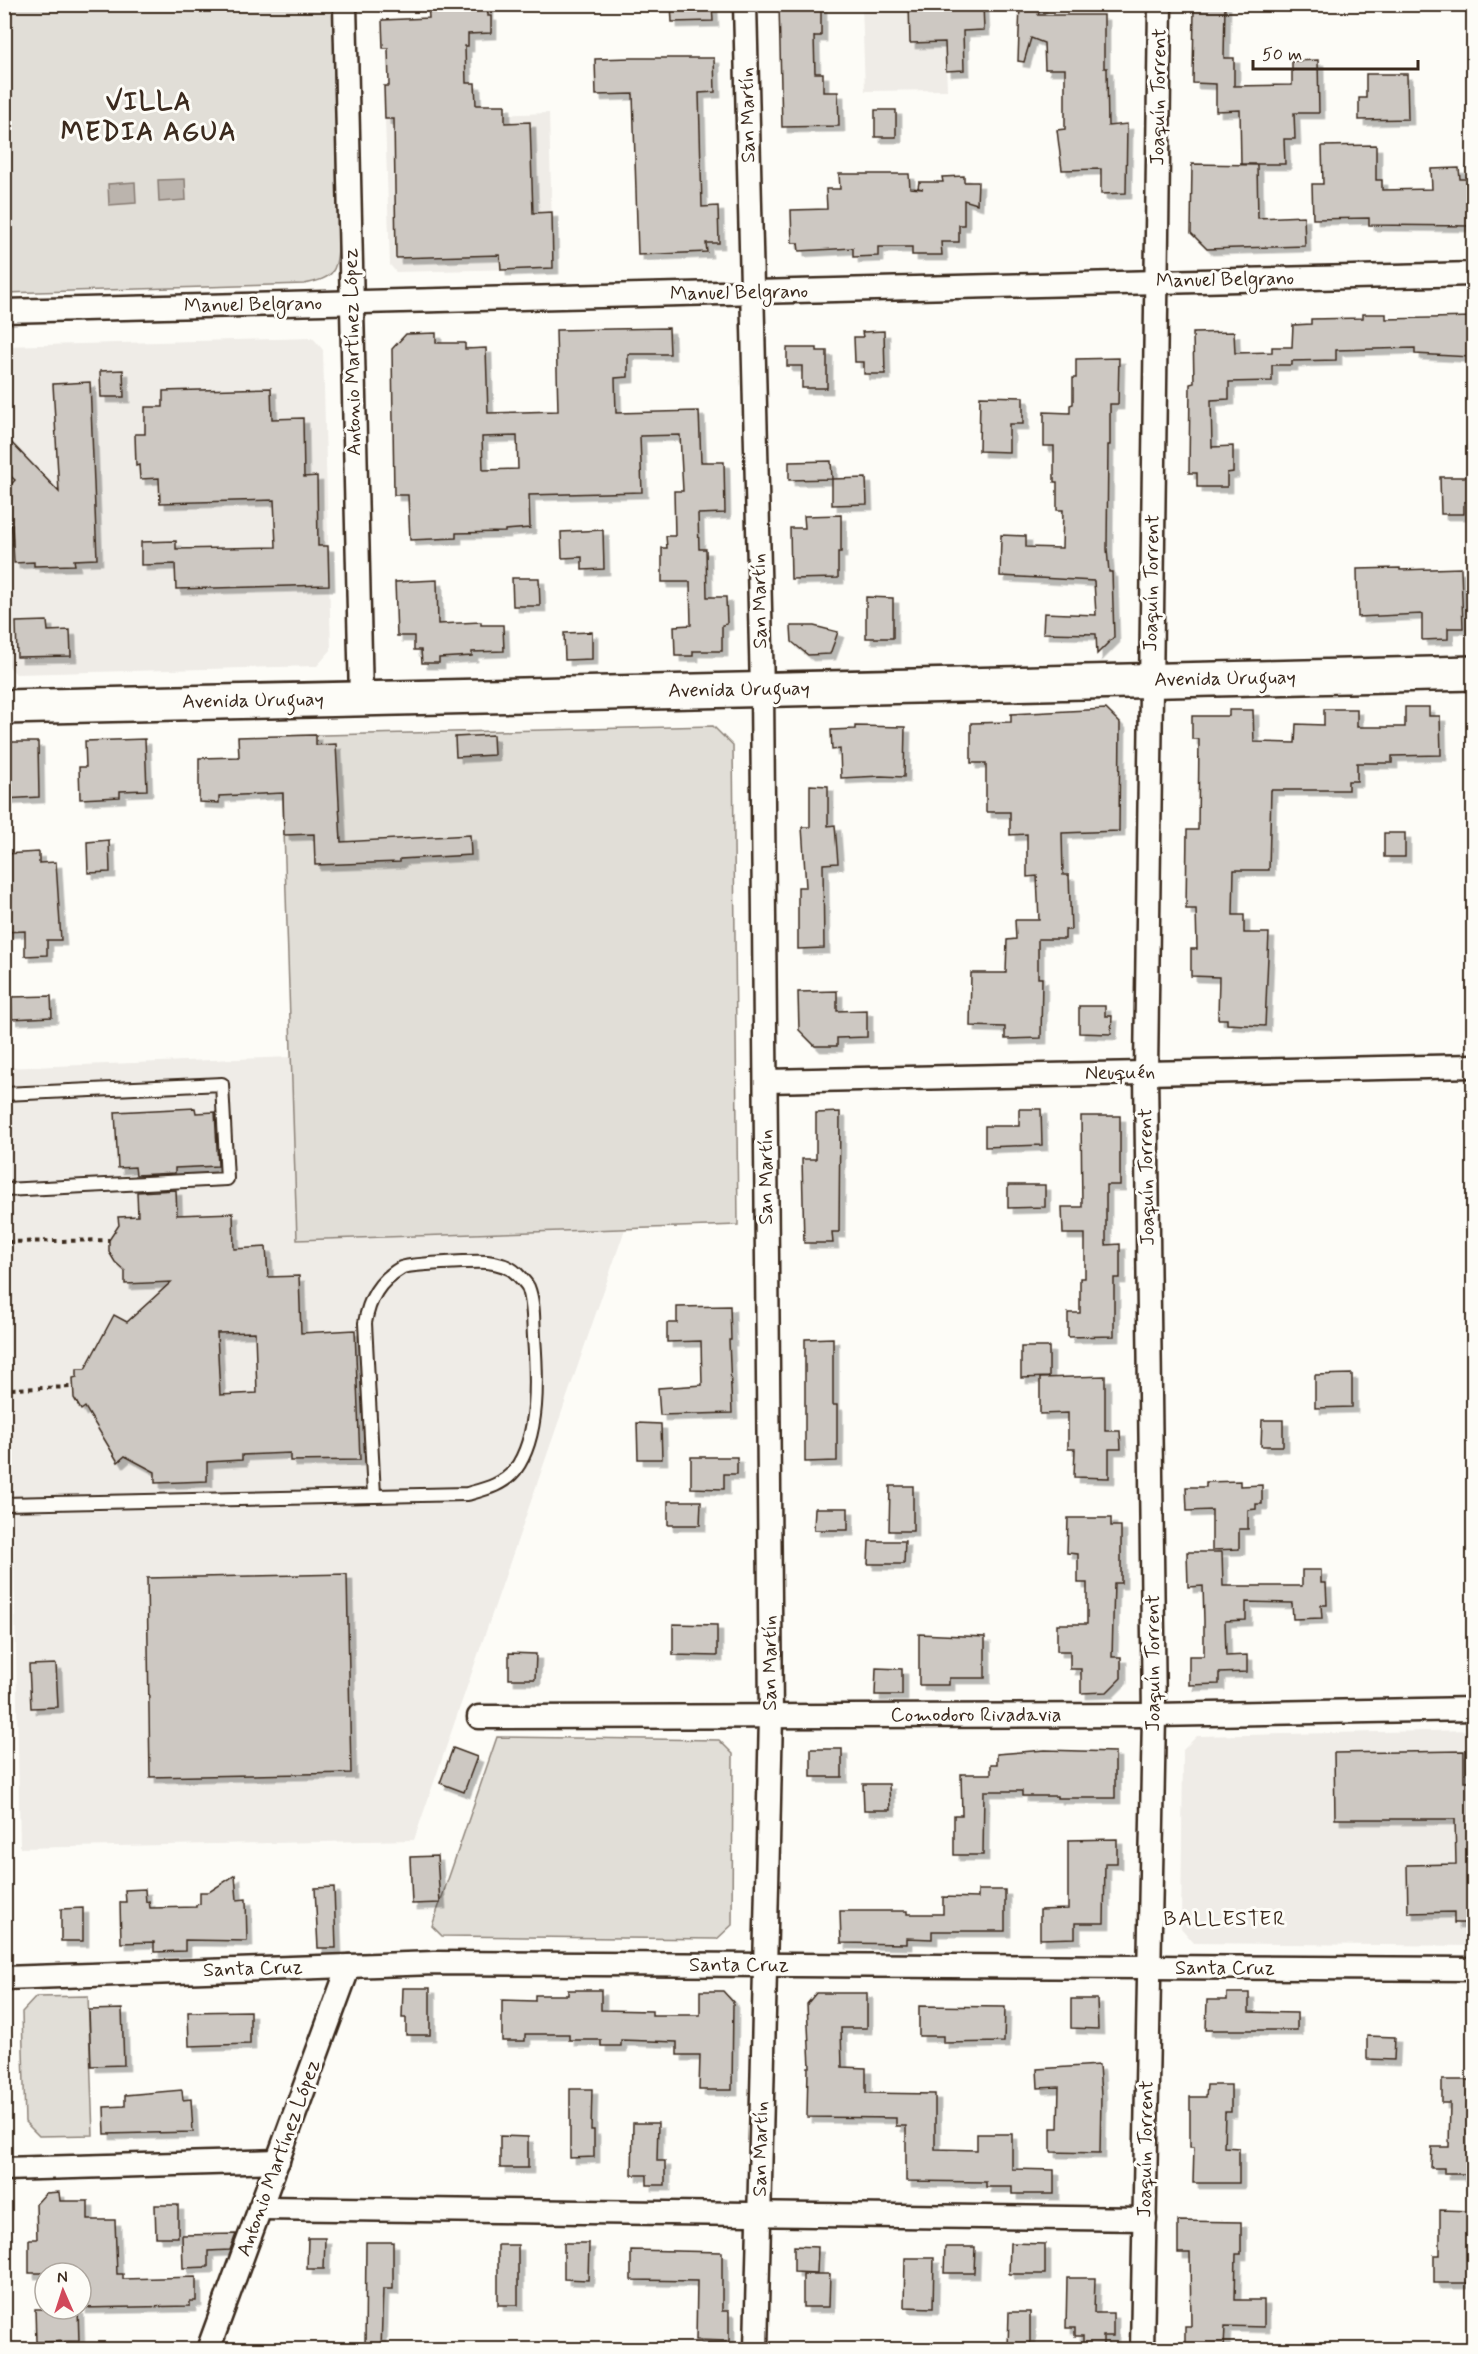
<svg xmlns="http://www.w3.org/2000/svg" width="1478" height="2354" viewBox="0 0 1478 2354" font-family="Mynerve,sans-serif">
<defs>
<filter id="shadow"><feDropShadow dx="5.5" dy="5.5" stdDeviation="0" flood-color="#0004"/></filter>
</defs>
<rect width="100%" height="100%" fill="#fdfcf7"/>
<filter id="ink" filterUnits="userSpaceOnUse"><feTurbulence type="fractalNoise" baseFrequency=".0167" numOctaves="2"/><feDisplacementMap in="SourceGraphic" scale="12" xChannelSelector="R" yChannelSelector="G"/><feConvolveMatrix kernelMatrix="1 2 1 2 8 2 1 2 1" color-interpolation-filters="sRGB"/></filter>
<g filter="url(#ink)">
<g fill="#efece7">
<polygon points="862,5 944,5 947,90 865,91"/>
<polygon points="549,113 553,268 396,272 390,265 385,119"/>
<polygon points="313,338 323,350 331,650 317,666 16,674 5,662 4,346"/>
<polygon points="291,1057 297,1240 625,1229 414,1840 20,1848 4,1068"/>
<polygon points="1473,1730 1473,1946 1194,1943 1181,1928 1183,1750 1197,1736"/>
</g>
<g fill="#e1ded7" stroke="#8e847a" stroke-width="1.5">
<path d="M4,5H333L338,244C338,273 332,279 304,284L5,293Z"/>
<polygon points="713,726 733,746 738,1225 297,1240 281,736"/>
<polygon points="497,1737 719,1740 733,1754 732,1925 717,1939 442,1936 432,1926"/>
<polygon points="88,1996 93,2135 39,2136 25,2122 22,2012 36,1997"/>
</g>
<g fill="#bbb4ad" stroke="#887d74" stroke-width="1.5">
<polygon points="185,179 186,200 159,202 158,180"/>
<polygon points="135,182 136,203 109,205 108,184"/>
</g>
<g fill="#cdc8c2" stroke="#3b2a1e" stroke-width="1.5" fill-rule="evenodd" filter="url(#shadow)">
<polygon points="428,4 488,4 488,16 491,16 491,33 468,34 468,46 465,46 466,83 475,83 476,105 505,105 505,123 530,122 533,213 552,212 553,268 501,270 500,255 396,258 394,119 385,119 384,86 389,86 388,48 383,48 382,20 429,18"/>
<polygon points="671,4 712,4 713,21 672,22"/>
<polygon points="821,4 821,36 814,36 815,73 823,73 823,92 838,92 839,126 782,127 779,5"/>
<polygon points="909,4 983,4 984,30 963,31 964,70 946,71 945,42 910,43"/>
<polygon points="1020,4 1042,4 1038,15 1104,15 1104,68 1107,68 1108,126 1127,124 1126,193 1101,194 1101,169 1062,170 1057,130 1065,129 1065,69 1045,69 1044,43 1031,38 1024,62 1018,61"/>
<polygon points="1225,4 1224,58 1234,58 1234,86 1292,85 1292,61 1318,60 1319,113 1294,113 1295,139 1284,139 1285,164 1241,164 1240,110 1216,111 1216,84 1193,83 1194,5"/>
<polygon points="632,58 714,58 715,92 699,93 702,207 718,206 719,243 706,243 707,252 638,255 633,94 596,95 595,59"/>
<polygon points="1366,74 1407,74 1408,119 1359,120 1359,98 1366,98"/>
<rect x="875" y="110" width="21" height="27"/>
<polygon points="1376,145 1376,180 1382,180 1382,190 1432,189 1431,169 1459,168 1460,179 1473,179 1473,226 1369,225 1369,218 1313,219 1312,184 1323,184 1322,146"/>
<polygon points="1192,164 1257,165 1258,218 1304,216 1305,246 1207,249 1191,233"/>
<polygon points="839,174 909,174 910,188 923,189 918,188 919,182 943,182 942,177 964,176 964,182 978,182 977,204 964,200 964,225 959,225 959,242 941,242 942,255 912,255 912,247 878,247 878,256 853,257 853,248 799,251 798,243 792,243 791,210 827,209 826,189 840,189"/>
<polygon points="1363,314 1386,314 1386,319 1473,317 1471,357 1415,354 1415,348 1336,350 1336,360 1292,361 1292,365 1272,365 1272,381 1229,382 1229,399 1211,400 1212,447 1233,446 1233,472 1227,473 1227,487 1197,487 1197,473 1189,473 1190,384 1194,383 1193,333 1234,332 1235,353 1272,352 1272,347 1292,347 1293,325 1311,324 1311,319 1363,318"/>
<path d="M669,328L670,354H628V377L615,378L616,413L699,411L701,462H724L725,513L698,514L699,549H706L707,597H726L727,624L722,625V651H693V656H675L674,626L691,625L690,582H662V548H667L666,536H675L674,491H683L680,435L640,436L642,492L529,495L530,528L505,530V532L456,533V538L410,540L408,495H394L392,349L406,334L436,333V343H465V349L486,348L488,413L558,411L556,330ZM517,436L518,469L483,470L482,437Z"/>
<polygon points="884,331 885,374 864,374 864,362 855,362 854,337 863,337 862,332"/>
<polygon points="787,348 817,348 817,351 827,351 827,388 802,388 802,366 787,366"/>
<polygon points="1119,358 1118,404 1110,404 1110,445 1108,445 1107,549 1109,572 1112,572 1114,637 1097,654 1096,634 1043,633 1044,613 1096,615 1094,581 1000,576 1001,535 1026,536 1026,547 1062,548 1063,510 1057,510 1057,482 1054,482 1054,446 1044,446 1044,412 1070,413 1070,405 1073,404 1073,378 1076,378 1076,359"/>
<polygon points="123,370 124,397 101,397 100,371"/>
<polygon points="90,382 97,559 74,560 75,565 34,566 34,562 14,563 12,525 4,525 4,492 15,480 4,470 4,435 59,492 53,384"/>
<polygon points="271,388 272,419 303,418 304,477 317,476 318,546 328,546 329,585 176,589 175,564 141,565 141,542 176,541 176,549 276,547 274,500 160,503 159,478 140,479 139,465 136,466 135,434 145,434 145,407 163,407 163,391"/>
<polygon points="980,396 1023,397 1023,424 1009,424 1009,452 979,451"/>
<polygon points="831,461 832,479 789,480 789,462"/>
<polygon points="1440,477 1473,477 1473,501 1464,502 1464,514 1441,514"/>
<polygon points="866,478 867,504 832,505 832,479"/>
<polygon points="841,515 841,552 838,552 838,578 791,579 790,528 805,528 804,516"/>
<polygon points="603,530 604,569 582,570 582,557 562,558 561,532"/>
<polygon points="1400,568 1400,570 1461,568 1463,628 1448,628 1448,639 1422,640 1422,614 1358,617 1357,569"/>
<polygon points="512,578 539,578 540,606 513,606"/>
<polygon points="437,580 438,624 481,622 481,625 503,625 504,651 472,652 472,656 439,658 439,663 422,663 421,650 414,650 414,636 397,636 395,582"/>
<polygon points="866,597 893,598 893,638 866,638"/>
<polygon points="47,621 48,631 70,630 71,656 17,657 16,622"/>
<polygon points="791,626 814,626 838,632 830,654 808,655 792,642"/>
<polygon points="592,632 592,659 565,660 564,633"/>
<polygon points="1405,707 1429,707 1429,716 1440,716 1441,755 1392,756 1392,763 1357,763 1357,781 1348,781 1348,790 1271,790 1269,870 1234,870 1233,915 1244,915 1244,933 1269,933 1265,1026 1227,1024 1227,1019 1218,1019 1219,977 1191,976 1191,949 1197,949 1196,909 1186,909 1187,830 1198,830 1199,739 1192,739 1192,716 1229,716 1229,710 1253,710 1254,742 1295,743 1296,724 1324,725 1324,709 1357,709 1357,727 1405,727"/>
<polygon points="1106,709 1120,723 1119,831 1062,833 1063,875 1069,875 1071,930 1065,930 1065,939 1038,939 1038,978 1042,978 1041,1038 1005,1039 1005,1027 970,1026 971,973 1006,973 1007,940 1016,939 1015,920 1039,920 1037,876 1027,877 1027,834 1010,835 1010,812 986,812 986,763 971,763 971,723 1011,722 1011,714"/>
<polygon points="855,726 905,727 904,777 881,776 841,778 840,749 832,750 831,730 855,729"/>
<polygon points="316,735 316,745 336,744 341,842 470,835 471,855 400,859 400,862 315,865 314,834 284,835 283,793 219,796 219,803 199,802 199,758 239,757 238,737"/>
<polygon points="493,735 494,755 456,757 455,737"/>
<polygon points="145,739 147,790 120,791 120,797 80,799 79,767 86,767 85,741"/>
<polygon points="10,742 38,742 39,797 4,799 4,748"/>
<polygon points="810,785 828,786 828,826 835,825 838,863 823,864 824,948 798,949 798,887 806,887 802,827 810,827"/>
<rect x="1384" y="833" width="21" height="24"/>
<polygon points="109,840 110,872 88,873 87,842"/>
<polygon points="39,852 39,863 56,862 61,940 47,940 47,955 25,956 25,931 4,932 4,854"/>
<polygon points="837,991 837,1011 867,1010 867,1037 837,1038 837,1046 815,1046 799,1030 798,992"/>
<polygon points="51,996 52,1017 12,1019 11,997"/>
<polygon points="1079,1006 1105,1006 1105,1016 1112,1016 1111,1034 1079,1033"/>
<polygon points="195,1108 196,1113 215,1112 218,1166 175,1168 175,1173 136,1175 135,1167 118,1168 115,1112"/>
<polygon points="1019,1109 1041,1109 1042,1145 985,1147 985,1126 1019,1126"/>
<polygon points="840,1112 839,1232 832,1232 833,1243 804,1243 802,1159 816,1159 816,1113"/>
<polygon points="1081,1116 1120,1116 1120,1185 1106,1185 1106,1245 1120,1244 1120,1278 1114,1278 1114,1336 1068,1337 1068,1313 1080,1313 1080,1278 1085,1278 1085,1234 1063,1234 1062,1207 1082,1207"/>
<polygon points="1008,1185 1045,1185 1045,1207 1008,1208"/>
<path d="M176,1190L177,1215L233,1213L234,1249L266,1247L268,1277L299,1276L301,1333L355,1330L360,1460L290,1461V1453L242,1455V1460L207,1462V1481L155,1483V1472L125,1456L118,1462L85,1407L81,1410L74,1398L73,1378L77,1377V1369H85L114,1315L127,1322L171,1282L125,1284V1271L115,1262L109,1252V1240L119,1225L118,1217L138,1216L137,1192ZM255,1332L257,1393L220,1395L217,1333Z"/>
<polygon points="730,1306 731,1340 729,1340 732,1413 660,1415 658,1388 702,1385 701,1341 667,1342 667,1323 677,1323 677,1307"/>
<polygon points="833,1338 833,1405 837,1405 837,1461 805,1462 805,1339"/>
<polygon points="1021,1347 1049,1347 1049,1377 1021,1378"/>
<polygon points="1352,1374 1352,1407 1315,1408 1315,1375"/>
<polygon points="1105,1376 1105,1431 1120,1431 1121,1449 1109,1449 1109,1478 1074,1477 1075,1449 1068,1449 1068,1413 1040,1414 1040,1378"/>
<polygon points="1262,1420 1283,1420 1283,1446 1261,1446"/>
<polygon points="637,1423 661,1424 662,1459 638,1459"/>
<polygon points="691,1457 737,1457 737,1474 724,1474 724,1489 691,1488"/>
<polygon points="1240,1481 1240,1486 1262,1485 1262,1504 1256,1504 1256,1509 1248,1510 1248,1529 1239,1529 1239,1549 1212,1550 1212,1510 1187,1511 1186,1487 1206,1487 1206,1482"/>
<polygon points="890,1486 913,1486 913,1531 889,1531"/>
<polygon points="668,1501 701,1501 700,1525 668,1525"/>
<polygon points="815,1508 848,1508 848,1530 814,1530"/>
<polygon points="1068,1518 1111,1518 1111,1526 1121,1526 1121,1583 1114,1583 1112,1657 1121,1657 1121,1678 1107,1692 1081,1693 1081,1669 1070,1669 1070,1651 1057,1651 1057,1624 1087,1624 1087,1583 1078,1583 1078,1554 1067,1553"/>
<polygon points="869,1541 905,1541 904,1564 868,1564"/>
<polygon points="1187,1552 1222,1552 1223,1586 1302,1586 1302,1570 1321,1570 1321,1583 1326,1583 1327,1605 1321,1605 1322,1618 1293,1619 1292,1603 1246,1602 1246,1620 1225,1621 1226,1656 1247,1655 1247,1672 1219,1673 1219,1684 1189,1685 1189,1656 1204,1656 1204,1621 1203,1586 1188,1587"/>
<polygon points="347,1574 351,1773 150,1777 147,1578"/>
<polygon points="673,1624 717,1625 717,1656 673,1655"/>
<polygon points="919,1634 985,1637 985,1678 949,1678 949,1685 919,1685"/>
<polygon points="509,1653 536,1654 535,1679 509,1679"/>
<polygon points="56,1664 58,1707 31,1708 29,1665"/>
<polygon points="876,1668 902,1669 902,1695 875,1695"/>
<polygon points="453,1748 477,1757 464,1792 440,1783"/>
<rect x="811" y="1749" width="31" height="28"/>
<polygon points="1045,1750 1115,1752 1115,1798 1057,1798 1057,1796 1022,1796 1022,1791 984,1791 983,1855 954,1855 954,1815 962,1815 961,1774 991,1774 991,1764 997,1764 997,1754"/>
<polygon points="1464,1751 1464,1781 1473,1781 1473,1923 1454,1923 1454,1912 1408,1913 1407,1865 1456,1864 1455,1819 1335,1819 1334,1753"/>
<polygon points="863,1784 889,1784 890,1810 864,1810"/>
<polygon points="1117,1839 1117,1863 1105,1863 1104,1923 1075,1923 1075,1938 1040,1939 1040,1910 1068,1909 1068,1840"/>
<polygon points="437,1856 440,1903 412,1904 410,1857"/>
<polygon points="235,1875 237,1900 246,1899 247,1941 185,1940 185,1951 154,1952 154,1942 121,1943 120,1902 126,1902 125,1890 145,1889 146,1902 149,1901 150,1908 196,1907 196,1905 200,1904 200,1892 209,1892"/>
<polygon points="334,1887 336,1948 318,1948 315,1888"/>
<polygon points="978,1890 1005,1890 1005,1931 932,1931 932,1939 907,1938 907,1944 841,1943 840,1911 907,1911 907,1914 943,1914 943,1897 978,1898"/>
<polygon points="83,1908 83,1941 61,1941 61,1909"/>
<polygon points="403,1988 430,1988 430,2035 406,2035 406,2018 402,2018"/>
<polygon points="568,1990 601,1990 601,2010 652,2011 652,2015 700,2015 700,1991 723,1991 733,2002 732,2090 699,2090 700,2055 677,2055 677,2042 621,2040 621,2046 601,2046 601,2040 569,2040 569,2034 525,2034 525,2041 502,2041 502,2000 535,2001 535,1995 568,1995"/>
<polygon points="816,1993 867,1993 867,2028 841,2028 842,2067 866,2068 866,2093 935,2094 935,2149 977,2150 977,2134 1012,2134 1012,2169 1054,2170 1054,2194 1012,2194 1012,2187 986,2187 986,2182 906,2181 906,2126 896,2126 896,2118 807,2117 808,2067 810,2067 807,2004"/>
<polygon points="1227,1993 1249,1993 1249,2012 1297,2013 1297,2030 1206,2030 1207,2000 1227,2000"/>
<polygon points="1071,1999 1097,1999 1098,2029 1071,2028"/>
<polygon points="919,2006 1005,2007 1004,2042 943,2043 943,2036 919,2036"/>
<polygon points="122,2009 124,2065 91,2066 89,2010"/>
<polygon points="250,2011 250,2044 189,2046 188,2012"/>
<polygon points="1367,2036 1395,2037 1394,2060 1367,2059"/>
<polygon points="1099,2065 1101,2095 1100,2153 1051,2152 1051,2128 1058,2128 1059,2087 1038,2088 1037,2069"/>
<polygon points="1442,2080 1473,2080 1473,2174 1444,2174 1444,2168 1431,2168 1432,2147 1449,2147 1450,2103 1442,2103"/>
<polygon points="1207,2085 1231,2085 1231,2112 1225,2112 1224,2147 1239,2148 1239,2183 1193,2183 1194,2147 1190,2147 1190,2097 1206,2097"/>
<polygon points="570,2089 592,2089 591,2130 594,2130 594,2157 570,2158"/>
<polygon points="182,2090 183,2100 191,2099 193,2132 105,2134 104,2107 125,2106 125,2095"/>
<polygon points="633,2123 658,2123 657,2161 665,2161 665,2185 647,2185 647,2175 632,2175"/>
<polygon points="500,2136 528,2137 528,2168 500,2168"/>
<polygon points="59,2192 60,2201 88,2201 88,2220 115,2220 117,2274 123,2274 123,2279 196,2277 196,2301 190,2301 190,2306 81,2308 81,2273 29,2273 29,2239 37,2239 36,2204 46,2193"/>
<polygon points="155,2205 178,2205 178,2237 156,2237"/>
<polygon points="1440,2210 1473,2211 1473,2283 1434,2283 1434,2255 1440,2255"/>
<polygon points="1178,2221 1241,2222 1241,2254 1236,2254 1235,2300 1264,2300 1264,2327 1225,2326 1224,2349 1185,2349 1185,2326 1191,2326 1190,2253 1178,2253"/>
<polygon points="236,2234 230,2250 208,2251 208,2267 183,2268 182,2235"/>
<polygon points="308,2238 325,2238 324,2269 307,2269"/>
<polygon points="366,2242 393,2242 393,2289 383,2289 381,2349 365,2349"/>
<polygon points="564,2243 589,2243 588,2280 564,2279"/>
<polygon points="1010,2243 1045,2244 1045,2274 1009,2274"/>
<rect x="498" y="2245" width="20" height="60"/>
<polygon points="794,2246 818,2247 817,2273 794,2272"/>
<polygon points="945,2247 975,2247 974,2273 944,2273"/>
<polygon points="631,2250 722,2252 722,2311 729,2311 729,2341 696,2340 697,2281 631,2280"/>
<polygon points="905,2258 934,2258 933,2308 904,2307"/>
<polygon points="803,2274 830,2274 829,2307 803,2307"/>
<polygon points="1067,2278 1095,2278 1094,2313 1113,2313 1113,2336 1103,2336 1103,2349 1083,2349 1083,2336 1075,2336 1075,2328 1066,2328"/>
<polygon points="35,2309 78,2309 79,2341 36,2342"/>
<polygon points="1009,2312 1030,2312 1030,2349 1008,2349"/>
</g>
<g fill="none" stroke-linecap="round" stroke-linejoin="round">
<defs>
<g id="lane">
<polyline points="4,1094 222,1084 227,1179 4,1190"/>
<path d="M4,1504L467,1494C485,1489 503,1485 515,1470C540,1436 537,1377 534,1337C533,1321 534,1302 528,1287C526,1283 520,1277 516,1273C509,1266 496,1263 487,1262C475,1261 408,1264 401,1268C379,1281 369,1299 365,1323L374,1495"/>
</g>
<g id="street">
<polyline points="345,4 361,699"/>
<polyline points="745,4 762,689 771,1716 756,2350"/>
<polyline points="4,311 1474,274"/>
<polyline points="766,1081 1474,1066"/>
<polyline points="479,1717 1154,1715 1474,1709"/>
<polyline points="4,1978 435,1963 1474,1969"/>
<polyline points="4,2169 278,2161"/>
<polyline points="260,2208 1145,2219"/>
<polyline points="208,2350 349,1966"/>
<polyline points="1142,2350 1154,1715 1146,1073 1160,4"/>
</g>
<polyline id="secondary" points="4,707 1474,673"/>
</defs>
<use href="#lane" stroke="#3b2a1e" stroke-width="16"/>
<use href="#street" stroke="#3b2a1e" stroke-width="27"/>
<use href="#secondary" stroke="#3b2a1e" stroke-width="38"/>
<g stroke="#3b2a1e" stroke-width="4" stroke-dasharray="4.5 4.5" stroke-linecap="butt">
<polyline points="8,1242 109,1240"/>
<polyline points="11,1389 73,1387"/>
</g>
<use href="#lane" stroke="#fdfcf7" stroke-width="12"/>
<use href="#street" stroke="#fdfcf7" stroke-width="22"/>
<use href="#secondary" stroke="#fdfcf7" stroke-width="33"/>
</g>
</g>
<g text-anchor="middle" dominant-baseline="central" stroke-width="6" stroke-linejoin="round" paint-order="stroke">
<g font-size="20" fill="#3b2a1e" stroke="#fdfcf7">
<text transform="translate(1159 97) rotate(-89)">Joaquín Torrent</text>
<text transform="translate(748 115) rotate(-91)">San Martín</text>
<text transform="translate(1225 280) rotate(-1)">Manuel Belgrano</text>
<text transform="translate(739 293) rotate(-1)">Manuel Belgrano</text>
<text transform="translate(253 305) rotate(-1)">Manuel Belgrano</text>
<text transform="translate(353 352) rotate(-91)">Antonio Martínez López</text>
<text transform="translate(1152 583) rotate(-89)">Joaquín Torrent</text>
<text transform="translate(760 601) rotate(-91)">San Martín</text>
<text transform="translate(1225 679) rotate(-1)">Avenida Uruguay</text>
<text transform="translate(739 690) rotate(-1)">Avenida Uruguay</text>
<text transform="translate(253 701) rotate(-1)">Avenida Uruguay</text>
<text transform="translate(1120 1073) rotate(-1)">Neuquén</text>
<text transform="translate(766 1177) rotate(-90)">San Martín</text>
<text transform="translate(1147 1177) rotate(-91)">Joaquín Torrent</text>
<text transform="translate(770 1663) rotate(-90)">San Martín</text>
<text transform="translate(1153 1663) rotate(-90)">Joaquín Torrent</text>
<text x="976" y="1715">Comodoro Rivadavia</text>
<text x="739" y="1965">Santa Cruz</text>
<text x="1225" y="1968">Santa Cruz</text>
<text transform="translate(253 1969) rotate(-2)">Santa Cruz</text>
<text transform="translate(761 2149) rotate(-89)">San Martín</text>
<text transform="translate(1146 2149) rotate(-89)">Joaquín Torrent</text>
<text transform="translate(279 2158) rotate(-70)">Antonio Martínez López</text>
</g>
<g font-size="21" letter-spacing="1.5" fill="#3b2a1e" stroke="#fdfcf7">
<text x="1225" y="1919">BALLESTER</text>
</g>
<g font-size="26" font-weight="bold" letter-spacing="1.5" fill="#3b2a1e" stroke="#fdfcf7">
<text x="149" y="103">VILLA<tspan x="149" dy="30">MEDIA AGUA</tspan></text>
</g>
</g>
<rect width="1478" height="2354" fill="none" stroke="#fdfcf7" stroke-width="24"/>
<rect x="12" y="12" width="1454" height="2330" fill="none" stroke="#3b2a1e" stroke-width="2" filter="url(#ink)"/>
<g transform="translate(63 2291) rotate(357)"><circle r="28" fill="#fdfcf7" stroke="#afa8a0" stroke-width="1.5"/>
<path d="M0-4.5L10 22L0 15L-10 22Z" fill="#d1495b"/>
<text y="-9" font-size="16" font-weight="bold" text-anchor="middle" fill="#3b2a1e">N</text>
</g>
<path d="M1253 60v9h165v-9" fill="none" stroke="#3b2a1e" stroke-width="3"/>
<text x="1262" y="60" font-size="18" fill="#3b2a1e" stroke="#fdfcf7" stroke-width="4.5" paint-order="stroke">50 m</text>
</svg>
